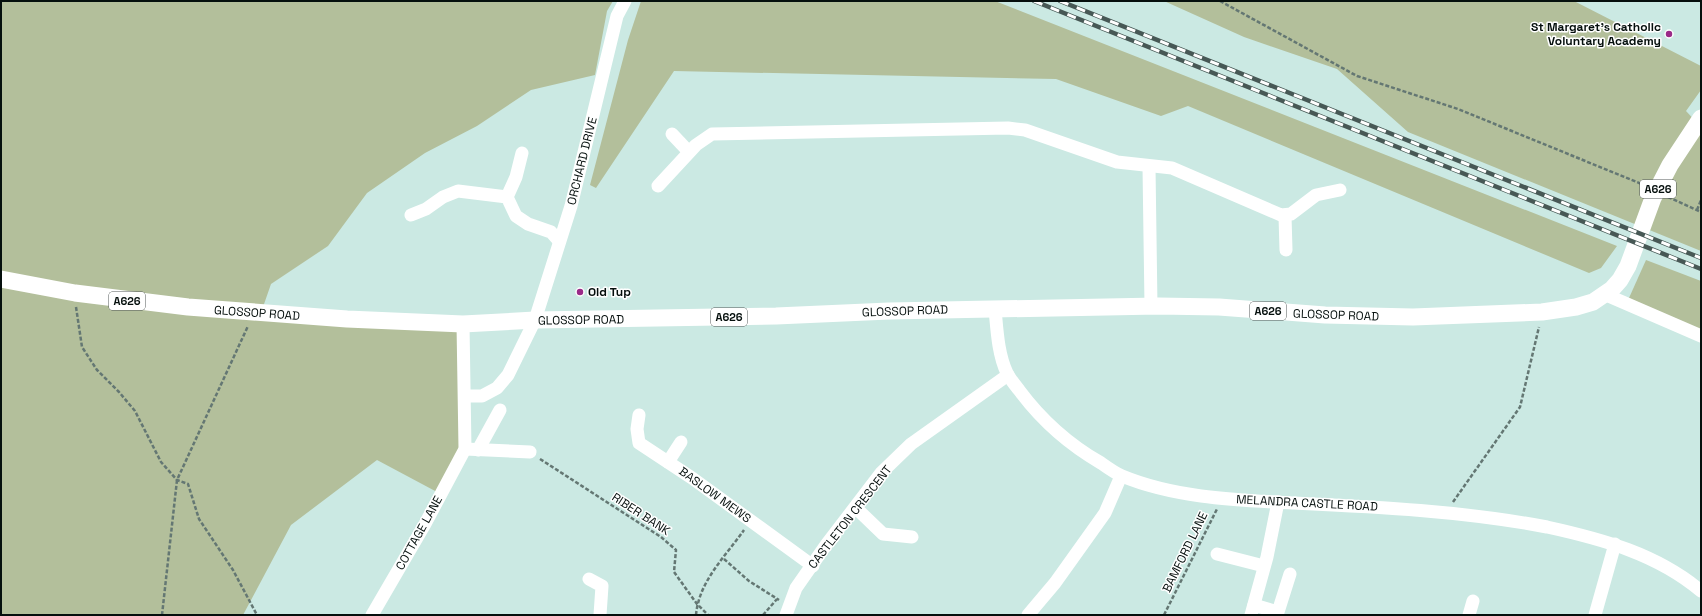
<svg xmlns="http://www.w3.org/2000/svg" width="1702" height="616" viewBox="0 0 1702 616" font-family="'Space Grotesk',sans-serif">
<rect width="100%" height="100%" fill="#cbe9e3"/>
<g fill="#b3bf9b">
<polygon points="1,1 613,1 607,11 595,75 531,90 477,126 425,153 367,193 328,246 271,284 263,307 461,327 461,450 437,492 377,460 291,525 243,615 1,615"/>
<polygon points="641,1 995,1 1617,246 1601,268 1589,273 1188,106 1161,116 1056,79 674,71 596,188 590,185 628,40"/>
<polygon points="1164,1 1574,1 1701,66 1701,90 1686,111 1701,127 1701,251 1408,132 1337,69 1244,37"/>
<polygon points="1646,260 1701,281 1701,336 1629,298"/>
</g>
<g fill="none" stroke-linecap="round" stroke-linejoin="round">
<g stroke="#647773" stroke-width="2.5" stroke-dasharray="4 2" stroke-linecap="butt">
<polyline points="1220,1 1357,76 1458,109 1644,185"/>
<polyline points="1668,197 1701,212"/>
<polyline points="1697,210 1701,200"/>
<polyline points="76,307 82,347 97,370 119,392 135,411 161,462 177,480 188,484 199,519 233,570 257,615"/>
<polyline points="540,459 661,537 676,550 674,572 697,604 708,615"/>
<polyline points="1453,502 1520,407 1539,327"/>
<polyline points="724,559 749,581 779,600"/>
<polyline points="162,615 177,480 248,326"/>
<path d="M696,615C699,581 725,557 744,530"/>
<polyline points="763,615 777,599"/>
<polyline points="1164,615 1217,509"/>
</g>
<g stroke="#fff" stroke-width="13">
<polyline points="672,134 689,152"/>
<polyline points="1149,167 1151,306"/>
<polyline points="658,186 696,145 712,134 1008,128 1025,130 1117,162 1172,168 1281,215 1291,214 1316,195 1340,190"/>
<polyline points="507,197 516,177 522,153"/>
<polyline points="411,215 426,209 443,197 458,191 507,197 516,216 528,224 551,232 559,241"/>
<polyline points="1285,216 1286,250"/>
<polyline points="1604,294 1701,336"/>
<path d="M995,309C997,330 998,354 1007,373C1010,379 1015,385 1019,390C1042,421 1068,444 1101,463C1108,468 1115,473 1122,476C1175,498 1237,500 1293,503C1378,507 1463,511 1547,527C1602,539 1657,554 1701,591"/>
<polyline points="465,396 482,396 497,388 508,375 535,320 571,206 617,16 625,1"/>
<polyline points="639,415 637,429 639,443 692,478 813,566"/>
<polyline points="465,449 530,452"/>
<polyline points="478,450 500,410"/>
<polyline points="668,462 681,442"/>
<polyline points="856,508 883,534 912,537"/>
<polyline points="1217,554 1264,566"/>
<polyline points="589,579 602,586 600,615"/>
<polyline points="1254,605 1278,612 1290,574"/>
<polyline points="372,615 425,524 465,449 463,324"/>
<polyline points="786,615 796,588 826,545 881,473 911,444 1008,375"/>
<polyline points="1028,615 1055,583 1105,513 1121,476"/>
<polyline points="1251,615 1267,557 1278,502"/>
<polyline points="1469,615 1473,601"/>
<polyline points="1595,615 1615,544"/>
</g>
<polyline stroke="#fff" stroke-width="17" points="1,279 75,293 188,307 347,319 463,324 535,320 776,316 889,311 1158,306 1219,307 1325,315 1413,317 1542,312 1576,307 1593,302 1612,289 1620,280 1628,266 1653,198 1670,165 1701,118"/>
<defs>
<g id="rail">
<polyline points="1034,1 1701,269"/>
<polyline points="1060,1 1701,258"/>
</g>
</defs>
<use href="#rail" stroke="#475855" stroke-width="4.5"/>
<use href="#rail" stroke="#fff" stroke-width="3" stroke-dasharray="9" stroke-linecap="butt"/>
</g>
<g fill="#9a2a88" stroke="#fff" stroke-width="1.5">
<circle cx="1669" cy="34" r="4"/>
<circle cx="580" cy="292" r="4"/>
</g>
<g text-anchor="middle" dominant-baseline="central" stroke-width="3" stroke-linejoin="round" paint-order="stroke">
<g fill="#fff" stroke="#505756" stroke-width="1">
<rect x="1640" y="180" width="36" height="18" rx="3"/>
<rect x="109" y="292" width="36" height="18" rx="3"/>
<rect x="1250" y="302" width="36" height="18" rx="3"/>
<rect x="711" y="308" width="36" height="18" rx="3"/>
</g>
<g font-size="11" font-weight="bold" fill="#050f0d">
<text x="1658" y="189">A626</text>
<text x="127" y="301">A626</text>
<text x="1268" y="311">A626</text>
<text x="729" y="317">A626</text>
</g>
<g font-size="12" font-weight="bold" fill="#050f0d" stroke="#fff" text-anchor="end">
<text x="1661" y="27">St Margaret's Catholic<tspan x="1661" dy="14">Voluntary Academy</tspan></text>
<text x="588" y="292" text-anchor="start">Old Tup</text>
</g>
<g font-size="12" fill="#050f0d" stroke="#fff">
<text transform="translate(582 161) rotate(-76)">ORCHARD DRIVE</text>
<text transform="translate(905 311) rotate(-2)">GLOSSOP ROAD</text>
<text transform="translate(257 313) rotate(4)">GLOSSOP ROAD</text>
<text transform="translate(1336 315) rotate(2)">GLOSSOP ROAD</text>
<text transform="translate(581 320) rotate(-1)">GLOSSOP ROAD</text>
<text transform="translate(715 495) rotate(36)">BASLOW MEWS</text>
<text transform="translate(1307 503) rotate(3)">MELANDRA CASTLE ROAD</text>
<text transform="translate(641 514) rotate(33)">RIBER BANK</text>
<text transform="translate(850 517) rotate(-52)">CASTLETON CRESCENT</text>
<text transform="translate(419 533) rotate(-61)">COTTAGE LANE</text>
<text transform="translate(1185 552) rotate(-64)">BAMFORD LANE</text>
</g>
</g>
<rect width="1702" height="616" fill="none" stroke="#050f0d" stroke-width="4"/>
</svg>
